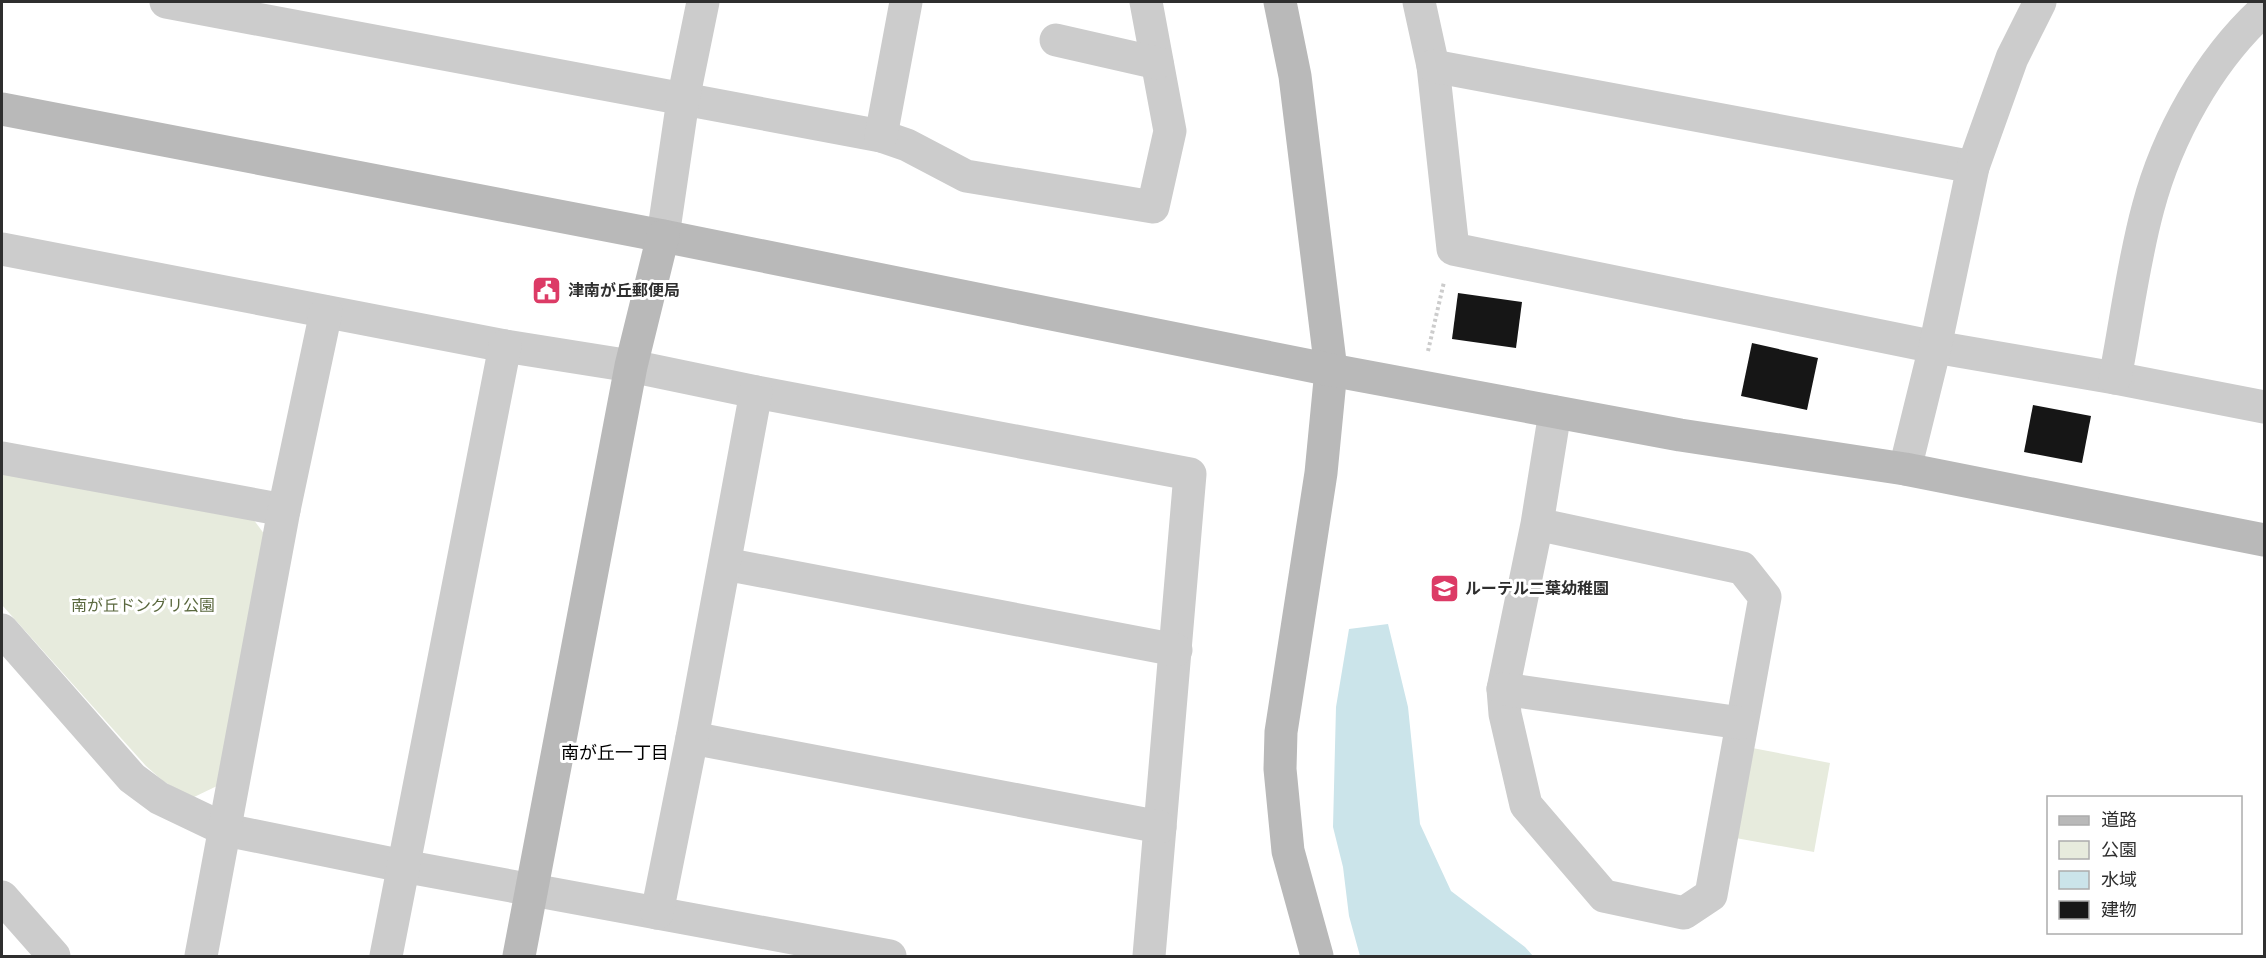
<svg xmlns="http://www.w3.org/2000/svg" width="2266" height="958" viewBox="0 0 2266 958" font-family="'PT Sans Narrow','Noto Sans JP',sans-serif">
<rect width="100%" height="100%" fill="#fff"/>
<g fill="#e7ebdd">
<polygon points="2,473 250,515 265,535 217,786 192,798 163,781 146,766 2,605"/>
<polygon points="1747,747 1830,763 1814,852 1730,837"/>
</g>
<polygon fill="#cbe4ea" points="1388,624 1408,707 1420,824 1451,891 1525,947 1533,956 1360,956 1349,916 1343,867 1333,827 1336,707 1349,629"/>
<g fill="#161616">
<polygon points="1458,293 1522,302 1516,348 1452,339"/>
<polygon points="1752,343 1818,358 1807,410 1741,396"/>
<polygon points="2033,405 2091,416 2082,463 2024,452"/>
</g>
<g fill="none" stroke-linecap="round" stroke-linejoin="round">
<polyline stroke="#ccc" stroke-width="4" stroke-dasharray="3 3" stroke-linecap="butt" points="1428,351 1444,282"/>
<g stroke="#ccc" stroke-width="33">
<polyline points="166,2 881,136 907,145 966,176 1153,207 1170,131 1146,2"/>
<polyline points="1419,2 1433,66 1453,249 1935,347 2115,378 2264,407"/>
<polyline points="1056,40 1157,63"/>
<polyline points="1433,66 1973,167"/>
<polyline points="881,136 906,2"/>
<polyline points="663,236 683,100 703,2"/>
<polyline points="2,249 505,346 631,366 756,392 1190,474 1149,956"/>
<path d="M2115,378C2126,322 2133,263 2148,208C2167,136 2209,60 2264,10"/>
<polyline points="2,458 284,510"/>
<polyline points="1905,469 1935,347 1973,167 2012,58 2040,2"/>
<polyline points="1537,524 1742,568 1765,597 1711,895 1684,913 1604,896 1526,805 1505,714 1503,689 1537,524 1555,412"/>
<polyline points="725,564 1176,650"/>
<polyline points="2,630 132,778 159,798 226,830 403,866 890,956"/>
<polyline points="1503,689 1741,723"/>
<polyline points="692,738 1160,827"/>
<polyline points="2,897 54,956"/>
<polyline points="657,913 692,738 756,392"/>
<polyline points="201,956 284,510 326,312"/>
<polyline points="386,956 505,346"/>
</g>
<g stroke="#b9b9b9" stroke-width="33">
<polyline points="1280,2 1295,76 1331,370 1321,473 1281,732 1280,769 1288,851 1317,956"/>
<polyline points="2,109 663,236 1331,370 1680,435 1905,469 2264,540"/>
<polyline points="519,956 631,366 663,236"/>
</g>
</g>
<defs>
<symbol id="civic-square" viewBox="-11 -11 22 22"><rect x="-9" y="-9" width="18" height="18" rx="4" fill="#dc3b66" stroke="#fff"/><path d="M-.6-6.5H3V-4.5H.6V-3L4-1V1h2V6H-6V1h2V-1L-.6-3ZM-1.2 2.5V6h2.4V2.5Z" fill="#fff"/></symbol>
<symbol id="school-square" viewBox="-11 -11 22 22"><rect x="-9" y="-9" width="18" height="18" rx="4" fill="#dc3b66" stroke="#fff"/><path d="M0-5L7-2L0 1L-7-2ZM-4 1L0 2.5L4 1V4Q0 6-4 4Z" fill="#fff"/></symbol>
</defs>
<g fill-rule="evenodd">
<use href="#civic-square" x="530" y="274" width="33" height="33"/>
<use href="#school-square" x="1428" y="572" width="33" height="33"/>
</g>
<g text-anchor="middle" dominant-baseline="central" stroke-width="6" stroke-linejoin="round" paint-order="stroke">
<g font-size="16" font-weight="bold" fill="#2f2f2f" stroke="#fff" text-anchor="start">
<text x="568" y="290">津南が丘郵便局</text>
<text x="1465" y="588">ルーテル二葉幼稚園</text>
</g>
<g font-size="16" fill="#5a683e" stroke="#fff">
<text x="143" y="605">南が丘ドングリ公園</text>
</g>
<g font-size="18" fill="#000" stroke="#fff">
<text x="615" y="752">南が丘一丁目</text>
</g>
</g>
<rect width="2266" height="958" fill="none" stroke="#2f2f2f" stroke-width="6"/>
<rect x="2047" y="796" width="195" height="138" fill="#ffffff" stroke="#acacac" stroke-width="1.5"/>
<rect x="2059" y="816" width="30" height="9" fill="#b9b9b9" stroke="#acacac" stroke-width="1.5"/>
<text x="2101" y="826" font-size="18" fill="#2f2f2f">道路</text>
<rect x="2059" y="841" width="30" height="18" fill="#e7ebdd" stroke="#acacac" stroke-width="1.5"/>
<text x="2101" y="856" font-size="18" fill="#2f2f2f">公園</text>
<rect x="2059" y="871" width="30" height="18" fill="#cbe4ea" stroke="#acacac" stroke-width="1.5"/>
<text x="2101" y="886" font-size="18" fill="#2f2f2f">水域</text>
<rect x="2059" y="901" width="30" height="18" fill="#161616" stroke="#acacac" stroke-width="1.5"/>
<text x="2101" y="916" font-size="18" fill="#2f2f2f">建物</text>
</svg>
